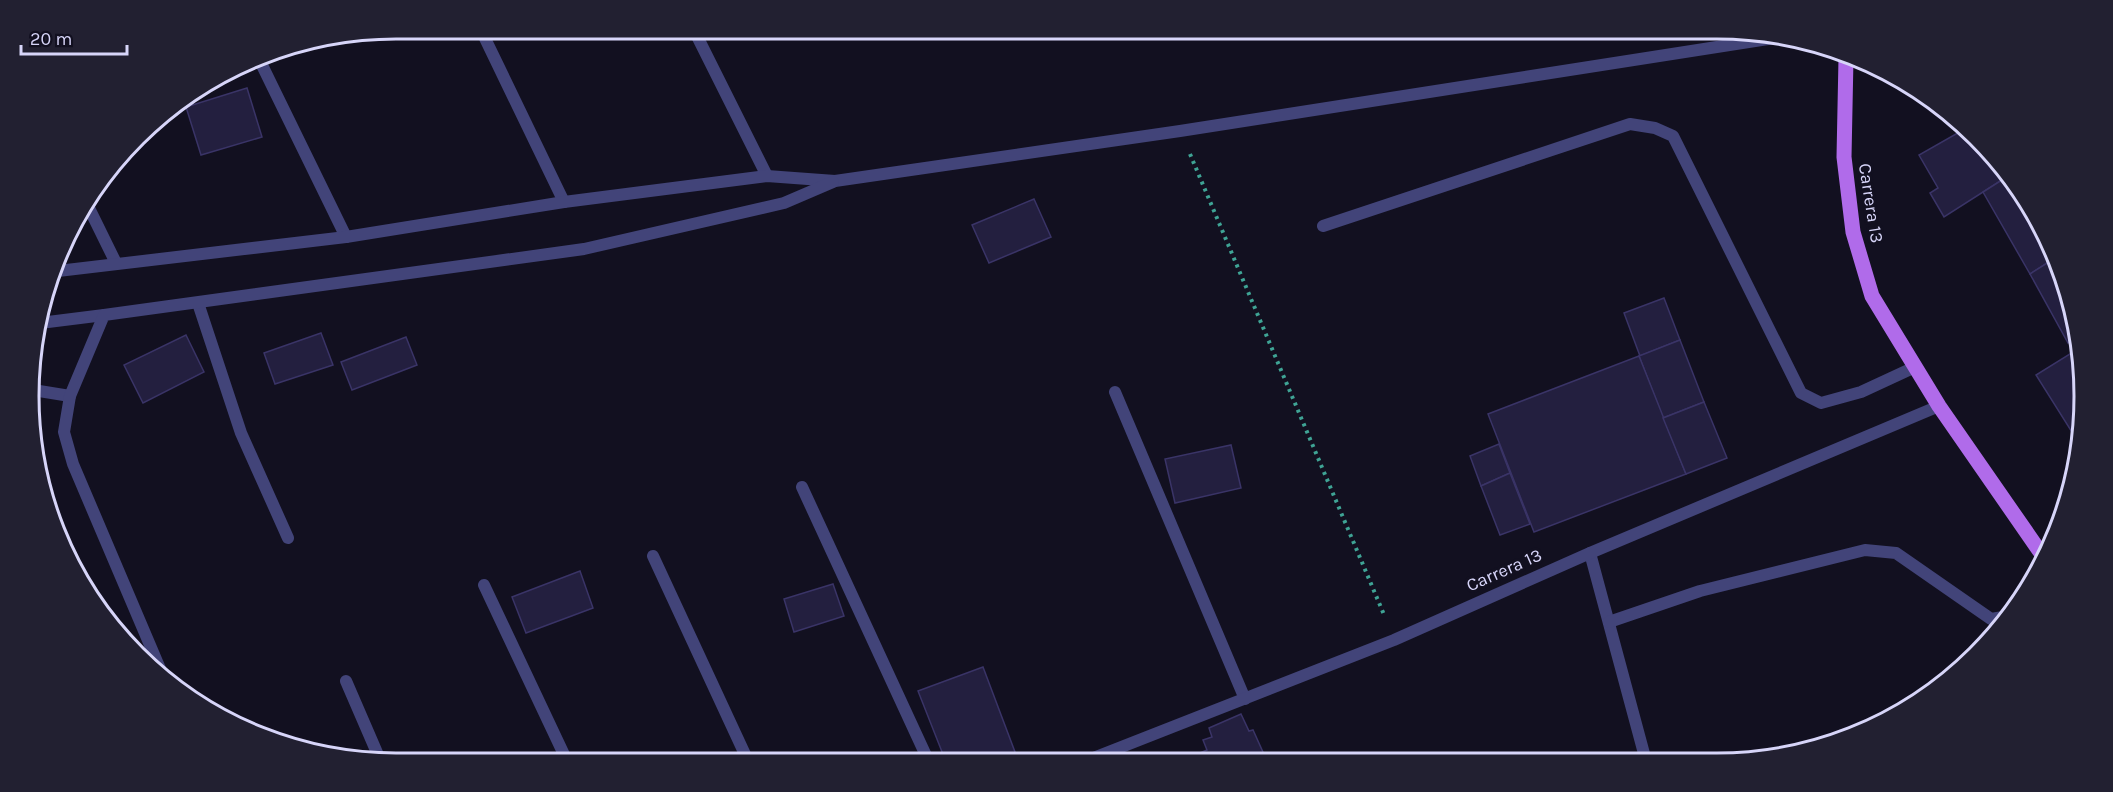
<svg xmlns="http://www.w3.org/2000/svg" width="2113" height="792" viewBox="0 0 2113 792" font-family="Karla,sans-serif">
<rect width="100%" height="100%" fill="#121020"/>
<g fill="#231f3f" stroke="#3a3467" stroke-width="1.5">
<rect x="1211" y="28" width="58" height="3"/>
<polygon points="247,88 262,137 201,155 186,107"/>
<polygon points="1963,130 2005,178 1944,217 1930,193 1938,188 1919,155"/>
<polygon points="2005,178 2035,213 2052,260 2030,274 1983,192"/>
<polygon points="1034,199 1051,237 989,263 972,225"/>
<polygon points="2052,260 2078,337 2068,343 2030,274"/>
<polygon points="1664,298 1680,340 1640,356 1624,313"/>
<polygon points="321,333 333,365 275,384 264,353"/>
<polygon points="186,335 204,372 143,403 124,365"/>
<polygon points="406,337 417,365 352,390 341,362"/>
<polygon points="1680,340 1704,402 1663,418 1639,356"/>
<polygon points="2081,347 2081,348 2075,437 2036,375"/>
<polygon points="1639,356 1686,474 1534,532 1488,414"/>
<polygon points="1704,402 1727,458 1686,474 1663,418"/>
<polygon points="1499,444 1510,473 1481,486 1470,456"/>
<polygon points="1231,445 1241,488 1175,503 1165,459"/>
<polygon points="1510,473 1530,524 1500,535 1481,486"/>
<polygon points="580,571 593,608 526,633 512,597"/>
<polygon points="833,584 844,616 794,632 784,599"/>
<polygon points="983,667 1018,760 1011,762 946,762 918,691"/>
<polygon points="1241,714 1249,731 1253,730 1267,761 1196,762 1193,756 1207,750 1203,740 1212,737 1209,728"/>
</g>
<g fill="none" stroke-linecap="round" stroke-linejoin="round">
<polyline stroke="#3fa495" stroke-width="4" stroke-dasharray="3 4.5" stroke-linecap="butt" points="1190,154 1385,617"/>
<g stroke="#424479" stroke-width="12">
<polyline points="1323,226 1630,124 1655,128 1673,136 1801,393 1821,403 1861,392 1915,367"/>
<polyline points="40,323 104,315"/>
<polyline points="1590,553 1646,761"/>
<polyline points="1609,622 1700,591 1865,550 1896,553 1991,619 2009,616"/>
</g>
<g stroke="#424479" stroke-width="12">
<polyline points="480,28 564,202"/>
<polyline points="693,28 767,176"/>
<polyline points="259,59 346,237"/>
<polyline points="86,202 116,263"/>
<polyline points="58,271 346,237 564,202 767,176 835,181 1180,131 1781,37"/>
<polyline points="198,303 241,433 288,538"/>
<polyline points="33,390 70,396"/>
<polyline points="1115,392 1245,699"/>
<polyline points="802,487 929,762"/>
<polyline points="653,556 749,763"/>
<polyline points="484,585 568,763"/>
<polyline points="164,678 73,464 64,432 70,396 104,315 584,249 784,203 833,182"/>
<polyline points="346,681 381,762"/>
<polyline points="1083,762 1394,640 1590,553 1939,406"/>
</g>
<polyline stroke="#b06bea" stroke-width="15" points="1846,58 1844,157 1853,232 1872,296 1939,406 2043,556"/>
</g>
<g text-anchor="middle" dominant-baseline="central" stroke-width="6" stroke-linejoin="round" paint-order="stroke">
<g font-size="18" fill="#d7d5f9" stroke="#121020">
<text transform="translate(1871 203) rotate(81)">Carrera 13</text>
<text transform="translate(1504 570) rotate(-24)">Carrera 13</text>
</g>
</g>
<path d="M0 0H2113V792H0ZM396 39H1717A357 357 0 0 1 2074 396V396A357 357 0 0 1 1717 753H396A357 357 0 0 1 39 396V396A357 357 0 0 1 396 39Z" fill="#222031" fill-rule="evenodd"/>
<path fill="none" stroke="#d7d5f9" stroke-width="3" d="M396 39H1717A357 357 0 0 1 2074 396V396A357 357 0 0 1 1717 753H396A357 357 0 0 1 39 396V396A357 357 0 0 1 396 39Z"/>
<path d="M21 45v9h106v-9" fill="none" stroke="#d7d5f9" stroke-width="3"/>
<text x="30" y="45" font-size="18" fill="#d7d5f9" stroke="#121020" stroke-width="4.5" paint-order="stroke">20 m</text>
</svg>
